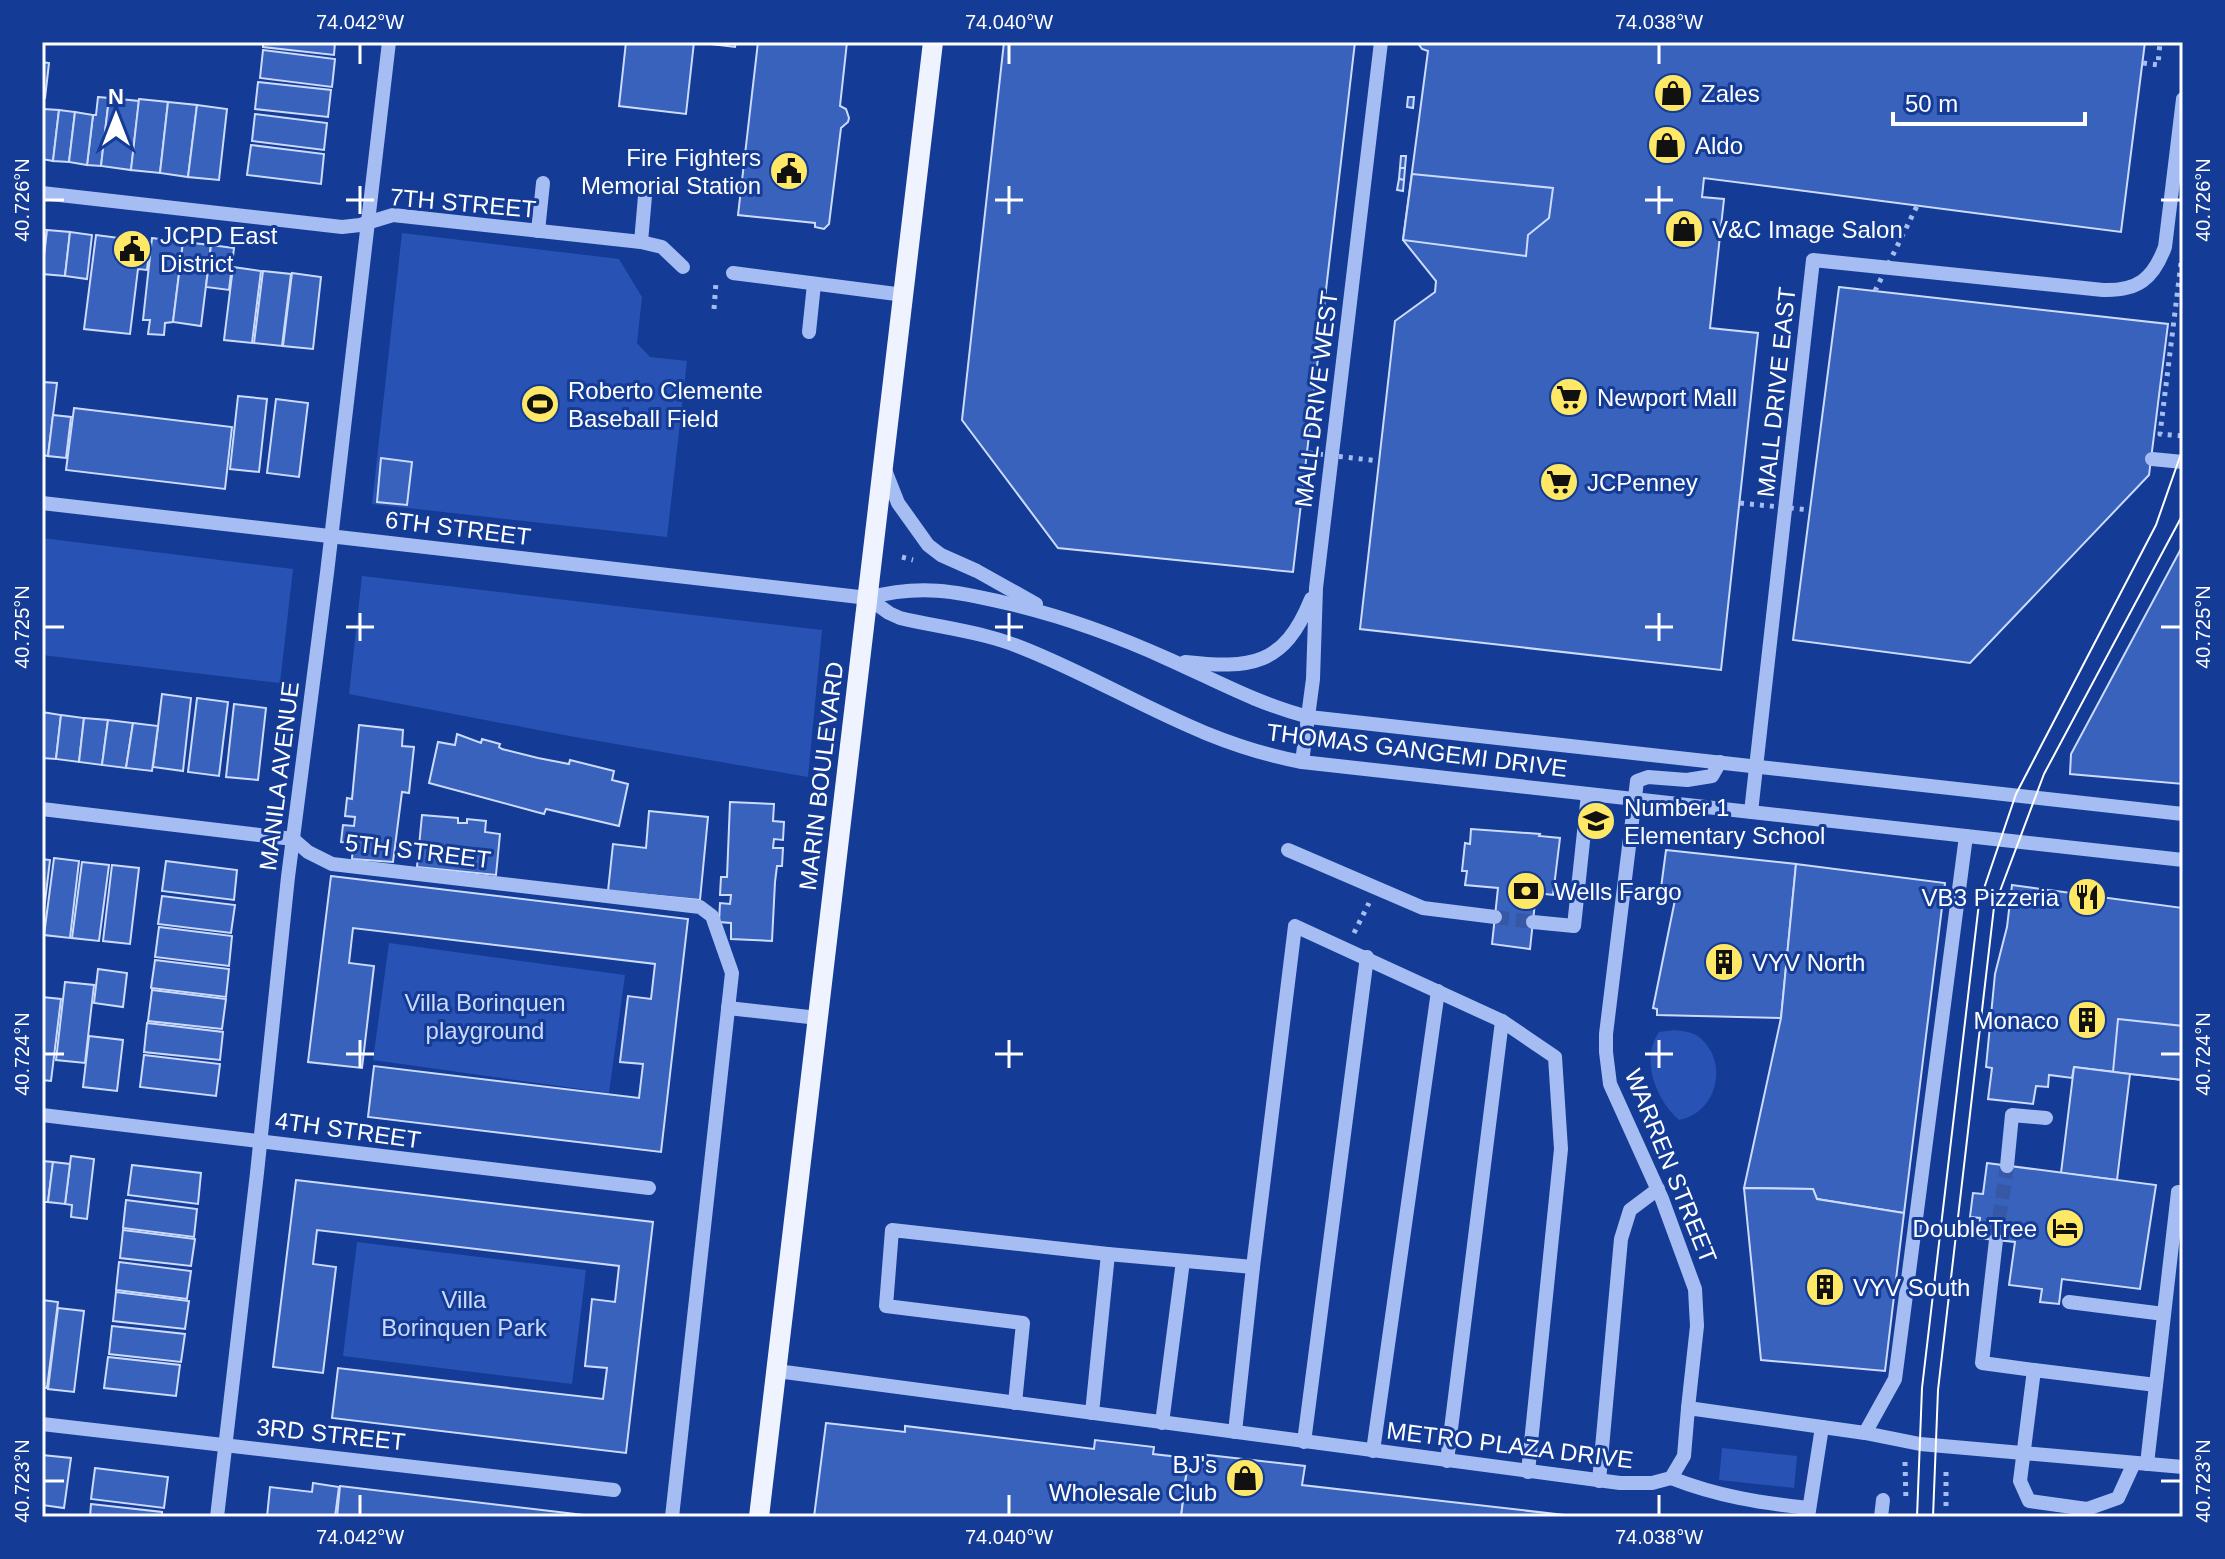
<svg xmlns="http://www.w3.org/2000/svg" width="2225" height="1559" viewBox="0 0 2225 1559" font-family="Helvetica,sans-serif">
<rect width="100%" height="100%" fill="#143b95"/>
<g fill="#2853b4">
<polygon points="402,233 619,259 642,297 637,343 650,357 687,361 667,537 372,504"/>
<polygon points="42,538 293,569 280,683 42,655"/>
<polygon points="362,576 822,630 808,777 575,737 349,694"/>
<polygon points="389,943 625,975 609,1093 373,1060"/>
<path d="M1674,1030C1682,1031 1693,1032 1699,1037C1730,1062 1717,1113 1679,1120C1656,1100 1640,1059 1659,1032Z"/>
<polygon points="357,1242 586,1270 572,1384 343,1356"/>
<polygon points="1722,1448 1797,1456 1794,1488 1719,1480"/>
</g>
<g fill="#3962bc" stroke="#ccdbfc" stroke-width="2">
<polygon points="263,42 335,42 334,55 263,47"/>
<polygon points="626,42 736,42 735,47 694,42 686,114 619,106"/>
<polygon points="758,42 847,42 840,106 846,109 849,118 848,122 841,128 829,224 824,229 815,227 815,223 738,215"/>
<polygon points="1004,42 1355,42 1293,572 1058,548 962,420"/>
<polygon points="1417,42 2145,42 2121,232 1704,178 1702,197 1724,199 1710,328 1758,333 1721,670 1360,629 1395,321 1435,292 1436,281 1403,240 1428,51 1422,49"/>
<polygon points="263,50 335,59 332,87 260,78"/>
<polygon points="42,62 49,63 45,98 42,98"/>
<polygon points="258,82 331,90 328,117 255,109"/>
<polygon points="98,97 109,98 101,166 87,165 93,115 96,115"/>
<polygon points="1408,97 1414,97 1413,108 1407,107"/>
<polygon points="109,98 139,101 131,170 101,166"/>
<polygon points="139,99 168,102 160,173 131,170"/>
<polygon points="168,102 197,105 188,177 160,173"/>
<polygon points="197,105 227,109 219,180 188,177"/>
<polygon points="43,109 59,110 53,161 42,159"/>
<polygon points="59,110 75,112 69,162 53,161"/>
<polygon points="75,112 93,115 87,165 69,162"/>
<polygon points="255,114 327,123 324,150 252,141"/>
<polygon points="251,145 324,154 321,184 247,175"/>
<polygon points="1401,156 1406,156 1405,168 1400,168"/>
<polygon points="1400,168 1405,168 1404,180 1399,179"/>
<polygon points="1412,174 1553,188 1549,218 1528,235 1526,256 1403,240"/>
<polygon points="1399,179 1404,180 1403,191 1397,190"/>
<polygon points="42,229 47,230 42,271"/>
<polygon points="47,230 70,232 65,276 42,274"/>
<polygon points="70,232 92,235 87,279 65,276"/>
<polygon points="96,235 150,242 147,270 138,269 130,334 84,329"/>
<polygon points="152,238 183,242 173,322 165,323 164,335 148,334 150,320 143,320"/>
<polygon points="183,242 211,245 201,326 173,322"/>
<polygon points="211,245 234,248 229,290 206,287"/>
<polygon points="233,267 261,271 252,343 224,340"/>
<polygon points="263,271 291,274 282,346 254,343"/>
<polygon points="292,273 321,277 313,349 283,346"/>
<polygon points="1839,287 2168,324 2149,475 1970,663 1793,640"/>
<polygon points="42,382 57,383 48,456 42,455"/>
<polygon points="238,396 267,399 259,472 230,469"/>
<polygon points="276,399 308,403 299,477 267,473"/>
<polygon points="74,408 232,427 225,489 66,470"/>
<polygon points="53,415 71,417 66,458 48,456"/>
<polygon points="381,458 412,462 407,505 377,502"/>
<polygon points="2183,545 2183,784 2070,774 2071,754"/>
<polygon points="162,694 191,698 183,771 153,767"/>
<polygon points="197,698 228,702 219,776 188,772"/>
<polygon points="234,704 266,708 258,780 226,777"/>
<polygon points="42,712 61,715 56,759 42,758"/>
<polygon points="61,715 84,718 79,762 56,759"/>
<polygon points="84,718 108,720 102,765 79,762"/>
<polygon points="108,720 133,723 126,768 102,765"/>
<polygon points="133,723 158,726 152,771 126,768"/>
<polygon points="359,725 403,730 402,746 414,747 409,793 402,792 393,862 352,859 353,843 341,842 343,825 354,826 355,817 345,816 347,798 352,799"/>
<polygon points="457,734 481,743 482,739 500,744 499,747 502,749 538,758 569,764 570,760 614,771 612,780 628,784 619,826 546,809 544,814 429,783 438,742 455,745"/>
<polygon points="730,802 774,804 773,821 784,822 783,840 774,839 773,848 783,848 782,866 777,866 775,882 772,941 731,939 731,923 719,922 720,903 730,904 731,895 720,895 721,877 727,877"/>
<polygon points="649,811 708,817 700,900 608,891 613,844 646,848"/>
<polygon points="422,815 458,818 458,823 467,823 467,819 486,821 485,832 500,834 496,875 417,867"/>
<polygon points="1471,829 1540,834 1539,836 1560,838 1553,895 1536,893 1530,949 1492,944 1498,888 1465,885 1467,871 1462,871 1465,843 1470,844"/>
<polygon points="1666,850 1796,864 1781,1018 1657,1015 1657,1009 1653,1008 1677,890 1661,888"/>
<polygon points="54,858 79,861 70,938 44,935"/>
<polygon points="42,859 50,860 42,927"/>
<polygon points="166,861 237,870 234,900 162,891"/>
<polygon points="82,862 109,865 99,941 72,938"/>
<polygon points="1796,864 1945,883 1904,1213 1817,1199 1813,1189 1744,1188 1781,1018"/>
<polygon points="112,865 139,868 130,944 103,941"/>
<polygon points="331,876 688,919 661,1152 368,1117 374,1066 639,1098 643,1064 620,1062 628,996 651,999 655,964 353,928 349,963 374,966 362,1068 308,1062"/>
<polygon points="2012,885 2183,908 2183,1080 2074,1067 2072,1078 2049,1075 2048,1087 2036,1086 2033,1104 1988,1099 1992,1068 1986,1067 1995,974 2007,927"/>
<polygon points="162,896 235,905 231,933 158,924"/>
<polygon points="159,927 232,936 229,966 155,957"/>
<polygon points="155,960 229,969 226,997 151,988"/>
<polygon points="98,969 127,973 123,1007 94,1003"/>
<polygon points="65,982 94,985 85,1063 56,1060"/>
<polygon points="152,990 226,999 222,1029 148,1021"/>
<polygon points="42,997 61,999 51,1081 42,1080"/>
<polygon points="2118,1019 2183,1026 2183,1080 2113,1072"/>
<polygon points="147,1023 223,1032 220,1060 144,1052"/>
<polygon points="89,1036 123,1040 117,1091 83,1087"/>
<polygon points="144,1055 220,1064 216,1096 140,1087"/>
<polygon points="2074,1067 2130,1074 2117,1180 2061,1173"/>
<polygon points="71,1156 94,1159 87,1219 71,1217 72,1205 65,1204"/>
<polygon points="42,1161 53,1162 48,1202 42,1202"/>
<polygon points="53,1162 70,1164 65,1204 48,1202"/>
<polygon points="1987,1163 2156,1185 2140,1289 2062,1279 2059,1304 2040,1302 2042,1289 2009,1285 2015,1242 1978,1238 1980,1218 1970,1217 1973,1193 1983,1194"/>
<polygon points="132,1165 201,1173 198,1204 128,1195"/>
<polygon points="296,1180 653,1222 626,1453 332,1418 338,1368 603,1399 607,1368 585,1366 592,1299 615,1302 619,1266 317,1230 313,1264 336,1267 323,1373 273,1367"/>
<polygon points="1744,1188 1813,1189 1817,1199 1904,1213 1885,1371 1761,1360"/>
<polygon points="126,1200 197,1209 194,1237 123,1228"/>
<polygon points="123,1230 195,1239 191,1266 120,1258"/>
<polygon points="119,1262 191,1271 187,1299 116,1290"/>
<polygon points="116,1292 189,1301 185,1329 113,1321"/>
<polygon points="42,1300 58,1302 47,1388 42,1387"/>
<polygon points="58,1308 84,1311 74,1392 48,1389"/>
<polygon points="112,1326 185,1334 181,1362 109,1354"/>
<polygon points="108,1357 180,1365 176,1396 104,1388"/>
<polygon points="826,1423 905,1432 905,1426 1094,1449 1095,1440 1154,1447 1153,1454 1188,1458 1181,1517 814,1517"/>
<polygon points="1199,1454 1305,1466 1302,1485 1582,1517 1181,1517 1187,1469 1197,1470"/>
<polygon points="42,1455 71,1458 64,1508 42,1505"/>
<polygon points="95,1468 168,1477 164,1508 91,1499"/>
<polygon points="313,1483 339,1487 335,1517 267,1517 270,1487 312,1492"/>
<polygon points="340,1486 601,1517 337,1517"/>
<polygon points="91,1504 162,1512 162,1517 90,1517"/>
</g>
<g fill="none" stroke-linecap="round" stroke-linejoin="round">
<g stroke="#3758a5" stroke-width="14" stroke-dasharray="14 7" stroke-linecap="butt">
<polyline points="1495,917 1533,922"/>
<polyline points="1996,1240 2007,1166"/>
</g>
<g stroke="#a5bdf2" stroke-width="5" stroke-dasharray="4 6" stroke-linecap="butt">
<polyline points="2143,63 2158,65 2160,42"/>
<polyline points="2181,263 2160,434 2183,436"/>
<polyline points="714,309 716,282"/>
<polyline points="902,557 913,560"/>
<polyline points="1354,933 1369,903"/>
<polyline points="1905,1462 1906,1502"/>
<polyline points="1946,1506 1946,1467"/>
</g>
<g stroke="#a5bdf2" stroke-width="14">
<polyline points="42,193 342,227 360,225 393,215 641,242 662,247 683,267"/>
<polyline points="538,231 543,183"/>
<polyline points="641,242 645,196"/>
<polyline points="733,273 904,295"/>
<polyline points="809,332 814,284"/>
<polyline points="2152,459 2183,462"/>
<polyline points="885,470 898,503 928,545 941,555 977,571 1036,604"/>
<path d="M42,503L868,598C919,584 956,591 1006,603C1062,616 1115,635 1168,659C1215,680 1258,704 1309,717L2183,814"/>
<path d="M868,598L889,613L900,618C942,628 985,632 1025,649C1122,688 1195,742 1302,762L2183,860"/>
<path d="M1185,662C1251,669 1284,666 1311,599"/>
<polyline points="1302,762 1313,679 1316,588 1381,42"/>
<polyline points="42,809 293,839 308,852 332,864 700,907 712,916 732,973 672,1517"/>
<path d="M1751,812L1813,260L2103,290C2138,291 2153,279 2165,247L2183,99"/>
<polyline points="1288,850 1423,908 1495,917"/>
<polyline points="1533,922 1574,926 1588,794"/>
<polyline points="728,1008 818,1018"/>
<polyline points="42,1115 649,1188"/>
<polyline points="2007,1166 2012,1115 2046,1118"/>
<polyline points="1996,1240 1982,1363 2034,1370"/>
<polyline points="2069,1302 2164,1314"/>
<polyline points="777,1371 1620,1483 1652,1483 1671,1478 1684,1456 1688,1408 1865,1433 1920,1444 2183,1467"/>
<polyline points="1015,1403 1023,1323 886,1306 892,1230 1108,1254 1253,1267 1295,926 1502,1021 1555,1057 1561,1149 1528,1472"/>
<polyline points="1688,1408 1697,1326 1695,1289 1662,1199 1610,1084 1606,1052 1606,1034 1637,781 1648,777 1687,780 1712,776 1720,762"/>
<polyline points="1092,1413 1108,1254"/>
<polyline points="1162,1423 1183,1261"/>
<polyline points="42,1424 614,1490"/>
<polyline points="1235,1432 1253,1267"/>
<polyline points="1865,1433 1895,1379 1966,836"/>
<polyline points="1304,1442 1367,957"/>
<polyline points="1373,1451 1438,991"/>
<polyline points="1447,1461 1502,1021"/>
<polyline points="2134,1463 2118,1498 2087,1509 2029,1501 2020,1481 2034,1370 2156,1385"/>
<polyline points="2147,1464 2178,1192"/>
<path d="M1671,1478C1717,1496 1760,1503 1809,1508"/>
<polyline points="1599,1481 1621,1239 1630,1210 1658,1189"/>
<polyline points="217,1517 257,1173 288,877 327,573 389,42"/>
<polyline points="1808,1517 1822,1427"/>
<polyline points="1881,1517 1883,1500"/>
</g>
<polyline stroke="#eff3ff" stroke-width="20" points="759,1517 933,42"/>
<g stroke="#fff" stroke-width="2">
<polyline points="1917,1517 1922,1388 1979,903 2016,794 2156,525 2183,448"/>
<polyline points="1933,1517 1938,1390 1994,907 2044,774 2183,514"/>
</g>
<g stroke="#a5bdf2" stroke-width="5" stroke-dasharray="4 6" stroke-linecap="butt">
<polyline points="1875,291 1917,206"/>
<polyline points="1309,453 1379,461"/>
<polyline points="1740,503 1810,510"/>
</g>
</g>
<path fill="none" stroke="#fff" stroke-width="3" d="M360,44V64M1009,44V64M1659,44V64M360,186V214M1009,186V214M1659,186V214M44,200H64M346,200H374M995,200H1023M1645,200H1673M2161,200H2181M360,613V641M1009,613V641M1659,613V641M44,627H64M346,627H374M995,627H1023M1645,627H1673M2161,627H2181M360,1040V1068M1009,1040V1068M1659,1040V1068M44,1054H64M346,1054H374M995,1054H1023M1645,1054H1673M2161,1054H2181M44,1481H64M2161,1481H2181M360,1495V1515M1009,1495V1515M1659,1495V1515"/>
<defs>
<symbol id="shop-disc" viewBox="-11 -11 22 22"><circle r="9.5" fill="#ffe865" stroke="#143b95"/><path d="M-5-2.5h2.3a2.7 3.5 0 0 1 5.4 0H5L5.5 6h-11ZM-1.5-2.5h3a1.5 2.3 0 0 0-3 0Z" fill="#111"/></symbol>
<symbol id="civic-disc" viewBox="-11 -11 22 22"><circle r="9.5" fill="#ffe865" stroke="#143b95"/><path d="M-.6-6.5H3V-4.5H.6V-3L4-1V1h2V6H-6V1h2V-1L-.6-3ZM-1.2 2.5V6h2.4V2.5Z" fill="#111"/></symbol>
<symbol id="supermarket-disc" viewBox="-11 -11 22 22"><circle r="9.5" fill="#ffe865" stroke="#143b95"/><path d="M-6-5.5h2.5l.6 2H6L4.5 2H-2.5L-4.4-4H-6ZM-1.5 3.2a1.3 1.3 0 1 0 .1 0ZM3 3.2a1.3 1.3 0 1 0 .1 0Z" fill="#111"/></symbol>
<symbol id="stadium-disc" viewBox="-11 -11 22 22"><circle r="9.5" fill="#ffe865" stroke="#143b95"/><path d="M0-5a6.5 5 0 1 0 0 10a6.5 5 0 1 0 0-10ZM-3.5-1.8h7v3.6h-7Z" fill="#111"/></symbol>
<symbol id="school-disc" viewBox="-11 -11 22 22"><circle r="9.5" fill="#ffe865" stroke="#143b95"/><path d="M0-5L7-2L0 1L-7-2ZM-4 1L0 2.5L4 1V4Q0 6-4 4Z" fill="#111"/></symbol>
<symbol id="bank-disc" viewBox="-11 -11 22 22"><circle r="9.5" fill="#ffe865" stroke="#143b95"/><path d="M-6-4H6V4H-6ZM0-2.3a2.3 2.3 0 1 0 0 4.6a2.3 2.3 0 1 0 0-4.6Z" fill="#111"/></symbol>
<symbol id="restaurant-disc" viewBox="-11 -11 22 22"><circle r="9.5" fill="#ffe865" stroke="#143b95"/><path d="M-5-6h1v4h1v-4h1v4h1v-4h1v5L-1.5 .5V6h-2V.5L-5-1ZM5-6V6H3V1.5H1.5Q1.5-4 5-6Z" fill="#111"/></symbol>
<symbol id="building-disc" viewBox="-11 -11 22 22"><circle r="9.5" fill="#ffe865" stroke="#143b95"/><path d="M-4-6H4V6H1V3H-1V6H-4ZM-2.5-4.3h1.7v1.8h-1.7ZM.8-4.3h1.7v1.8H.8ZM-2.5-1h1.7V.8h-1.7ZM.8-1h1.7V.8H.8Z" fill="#111"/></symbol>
<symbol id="hotel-disc" viewBox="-11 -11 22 22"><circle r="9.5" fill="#ffe865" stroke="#143b95"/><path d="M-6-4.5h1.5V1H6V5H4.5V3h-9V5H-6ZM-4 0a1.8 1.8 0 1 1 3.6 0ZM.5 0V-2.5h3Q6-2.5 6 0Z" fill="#111"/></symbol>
</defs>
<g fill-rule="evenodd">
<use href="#shop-disc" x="1651" y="71" width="44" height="44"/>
<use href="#shop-disc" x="1645" y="123" width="44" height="44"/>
<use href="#civic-disc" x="767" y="149" width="44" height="44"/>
<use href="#shop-disc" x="1662" y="207" width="44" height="44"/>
<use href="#civic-disc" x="110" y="227" width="44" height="44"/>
<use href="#supermarket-disc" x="1547" y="375" width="44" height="44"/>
<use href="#stadium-disc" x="518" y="382" width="44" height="44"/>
<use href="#supermarket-disc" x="1537" y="460" width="44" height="44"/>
<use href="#school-disc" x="1574" y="799" width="44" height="44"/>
<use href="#bank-disc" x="1504" y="869" width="44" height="44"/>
<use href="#restaurant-disc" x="2065" y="875" width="44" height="44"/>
<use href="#building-disc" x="1702" y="940" width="44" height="44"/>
<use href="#building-disc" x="2065" y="998" width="44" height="44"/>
<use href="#hotel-disc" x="2043" y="1206" width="44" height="44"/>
<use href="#building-disc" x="1803" y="1265" width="44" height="44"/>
<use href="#shop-disc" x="1223" y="1456" width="44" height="44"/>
</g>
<g text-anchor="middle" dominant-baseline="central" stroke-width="6" stroke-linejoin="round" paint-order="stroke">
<g font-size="24" fill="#fff" stroke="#143b95" text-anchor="start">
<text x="1701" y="93">Zales</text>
<text x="1695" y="145">Aldo</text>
<text x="761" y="157" text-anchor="end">Fire Fighters<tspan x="761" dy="28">Memorial Station</tspan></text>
<text x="1712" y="229">V&amp;C Image Salon</text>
<text x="160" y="235">JCPD East<tspan x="160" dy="28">District</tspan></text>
<text x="568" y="390">Roberto Clemente<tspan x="568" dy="28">Baseball Field</tspan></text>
<text x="1597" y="397">Newport Mall</text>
<text x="1587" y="482">JCPenney</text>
<text x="1624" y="807">Number 1<tspan x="1624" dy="28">Elementary School</tspan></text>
<text x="1554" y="891">Wells Fargo</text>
<text x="2059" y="897" text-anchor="end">VB3 Pizzeria</text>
<text x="1752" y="962">VYV North</text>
<text x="2059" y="1020" text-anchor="end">Monaco</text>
<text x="2037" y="1228" text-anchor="end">DoubleTree</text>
<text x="1853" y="1287">VYV South</text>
<text x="1217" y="1464" text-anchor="end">BJ's<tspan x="1217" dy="28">Wholesale Club</tspan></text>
</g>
<g font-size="24" fill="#fff" stroke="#143b95">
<text transform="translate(463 203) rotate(5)">7TH STREET</text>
<text transform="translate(1776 392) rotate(-84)">MALL DRIVE EAST</text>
<text transform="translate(1316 399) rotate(-83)">MALL DRIVE WEST</text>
<text transform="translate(458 528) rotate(7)">6TH STREET</text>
<text transform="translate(1417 750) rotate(7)">THOMAS GANGEMI DRIVE</text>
<text transform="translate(279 776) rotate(-83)">MANILA AVENUE</text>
<text transform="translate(821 776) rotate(-83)">MARIN BOULEVARD</text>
<text transform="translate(418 851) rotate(7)">5TH STREET</text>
<text transform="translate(348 1130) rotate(8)">4TH STREET</text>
<text transform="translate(1671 1166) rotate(68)">WARREN STREET</text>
<text transform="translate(331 1434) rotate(6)">3RD STREET</text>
<text transform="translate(1510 1445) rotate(7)">METRO PLAZA DRIVE</text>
</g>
<g font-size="24" fill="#ccdbfc" stroke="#143b95">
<text x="485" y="1002">Villa Borinquen<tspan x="485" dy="28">playground</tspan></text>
<text x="464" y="1299">Villa<tspan x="464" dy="28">Borinquen Park</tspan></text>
</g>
</g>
<rect width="2225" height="1559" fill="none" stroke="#143b95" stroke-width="88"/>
<g transform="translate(116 116)" stroke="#143b95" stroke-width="6" paint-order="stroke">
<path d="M0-6L14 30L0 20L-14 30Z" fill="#ffffff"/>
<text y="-12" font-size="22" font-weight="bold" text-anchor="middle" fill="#ffffff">N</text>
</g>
<path d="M1893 112v12h192v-12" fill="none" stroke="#ffffff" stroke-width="4"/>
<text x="1905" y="112" font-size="24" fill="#ffffff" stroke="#143b95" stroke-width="6" paint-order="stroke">50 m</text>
<rect x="44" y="44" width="2137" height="1471" fill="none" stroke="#fff" stroke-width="3"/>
<g font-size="20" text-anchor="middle" fill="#fff">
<text x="360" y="29">74.042°W</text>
<text x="1009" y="29">74.040°W</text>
<text x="1659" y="29">74.038°W</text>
<text transform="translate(22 200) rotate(-90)" y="7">40.726°N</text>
<text transform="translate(2203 200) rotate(-90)" y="7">40.726°N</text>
<text transform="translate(22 627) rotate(-90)" y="7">40.725°N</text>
<text transform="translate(2203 627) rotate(-90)" y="7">40.725°N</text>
<text transform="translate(22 1054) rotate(-90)" y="7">40.724°N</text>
<text transform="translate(2203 1054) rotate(-90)" y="7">40.724°N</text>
<text transform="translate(22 1481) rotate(-90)" y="7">40.723°N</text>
<text transform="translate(2203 1481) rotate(-90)" y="7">40.723°N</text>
<text x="360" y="1544">74.042°W</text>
<text x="1009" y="1544">74.040°W</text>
<text x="1659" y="1544">74.038°W</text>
</g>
</svg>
